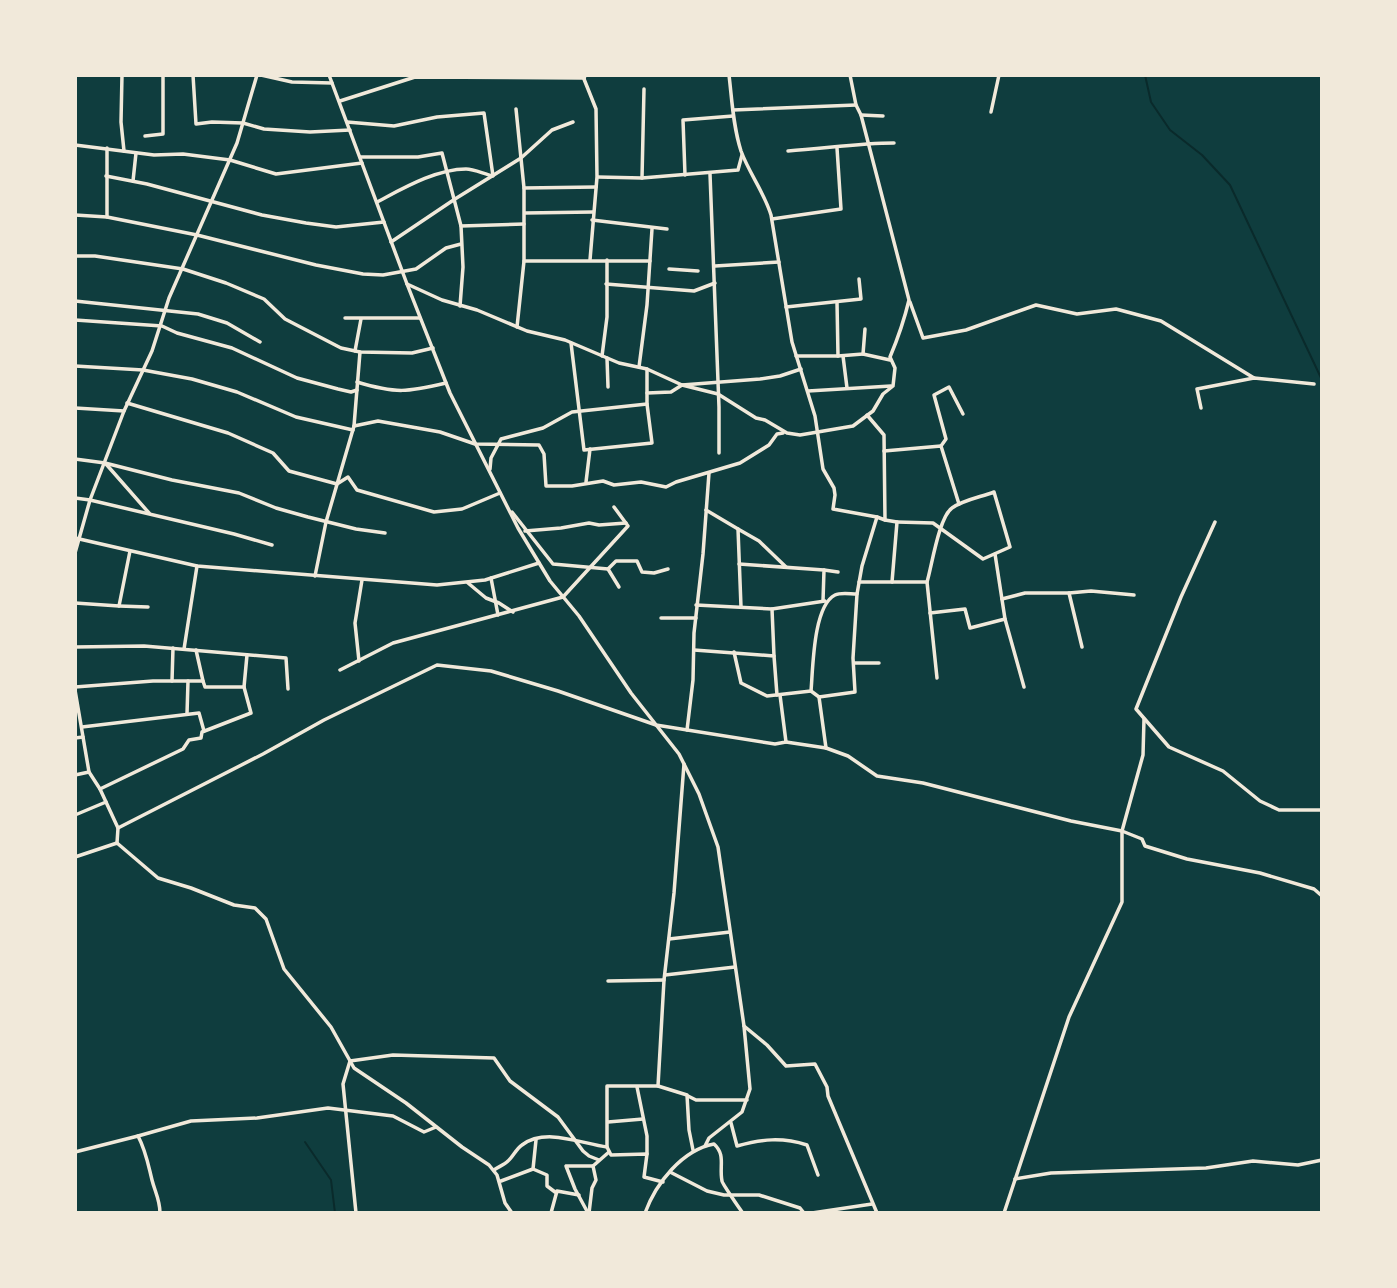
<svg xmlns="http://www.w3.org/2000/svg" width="1397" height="1288" viewBox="0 0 1397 1288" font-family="'Roboto Serif',serif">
<rect width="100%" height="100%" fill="#0f3d3e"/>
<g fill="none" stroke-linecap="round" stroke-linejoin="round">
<g stroke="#0a2a2b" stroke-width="2">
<polyline points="1145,75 1151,102 1170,130 1202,155 1230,185 1322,380"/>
<polyline points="305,1142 331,1180 335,1213"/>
</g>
<g stroke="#f1e9da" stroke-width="3.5">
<polyline points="122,75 121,122 124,151"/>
<polyline points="193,75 196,124 212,122 243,123 264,129 310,132 350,130"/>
<polyline points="261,75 292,82 332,83"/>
<polyline points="329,75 407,284 450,393 518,528 550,581 579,616 631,693 679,754 699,794 718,847 744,1026 750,1089 742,1112 709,1138 705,1146"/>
<polyline points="585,75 584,79 596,109 597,177 590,260"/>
<path d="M729,75C732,100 733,126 741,151C749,173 764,192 771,215L792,342L815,416L823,469L834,488L835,495L833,509L877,517"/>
<polyline points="340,101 415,77 584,78"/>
<polyline points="516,109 524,188 524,261 517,327"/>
<polyline points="733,110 856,105"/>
<polyline points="991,112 999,75"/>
<polyline points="861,115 883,116"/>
<path d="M347,122L394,126L437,117L484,113L493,176C484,174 474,169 466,169C436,169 402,189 377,202"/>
<polyline points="145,136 163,134 163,75"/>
<polyline points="75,145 154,155 183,154 230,160 276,174 362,163"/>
<path d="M788,151C823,149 858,143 894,143"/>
<polyline points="360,157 418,157 442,153 461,226 463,267 460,306"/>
<polyline points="710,174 719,407 719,453"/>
<polyline points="685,175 683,120 733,116"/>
<polyline points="106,176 147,184 262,215 306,223 336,227 384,222"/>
<polyline points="598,177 642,178 738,170 742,155"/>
<polyline points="642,178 644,89"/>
<polyline points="133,181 136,153"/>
<polyline points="524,188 596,187"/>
<polyline points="525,213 593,212"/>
<polyline points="75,215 107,217 197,235 316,265 363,274 383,275 416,269 446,248 461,244"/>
<polyline points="107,217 107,148"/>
<polyline points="772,219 841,209 837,148"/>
<polyline points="592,220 667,229"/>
<polyline points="461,226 524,224"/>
<polyline points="391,242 455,199 521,158 552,130 573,122"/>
<polyline points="75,256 95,256 183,269 226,283 264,299 285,319 341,348 360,352 412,353 433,348"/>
<polyline points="524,261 650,261"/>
<polyline points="715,266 779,262"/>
<polyline points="669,269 698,271"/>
<polyline points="407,284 442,300 477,310 527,331 565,340 619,363 647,369 682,385 760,379 780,376 801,369"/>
<polyline points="606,284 694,291 715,283"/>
<polyline points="75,301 198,314 227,323 260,342"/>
<polyline points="910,302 923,338 966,330 1036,305 1077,314 1116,309 1161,321 1254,378"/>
<polyline points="786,307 861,299 859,279"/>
<polyline points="345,318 420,318"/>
<polyline points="75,320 162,326 177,333 232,348 297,378 338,389 351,392 357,390"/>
<polyline points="571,343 584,450 652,443 647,404"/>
<polyline points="355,351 361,319"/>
<polyline points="863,354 890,360"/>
<polyline points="602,356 607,317 607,260"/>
<polyline points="796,356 838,356 837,302"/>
<polyline points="838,356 863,354 865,329"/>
<polyline points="843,356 847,388"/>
<polyline points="607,358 608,387"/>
<polyline points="75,366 143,370 192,379 237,392 296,417 353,430"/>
<polyline points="639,367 647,305 652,229"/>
<path d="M357,382C397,394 407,392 446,383"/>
<polyline points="808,391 891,386"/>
<polyline points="647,393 647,369"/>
<polyline points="127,403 228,433 273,453 289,471 337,484 348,477 357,490 434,512 462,509 500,493"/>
<polyline points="75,408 124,411"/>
<polyline points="1201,408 1197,389 1254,378 1314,384"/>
<polyline points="354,426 378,421 440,432 475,444 539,445 544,454 546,486 572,486 603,481 614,485 641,482 666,487 676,482 740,463 769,445 777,434 783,433"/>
<polyline points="941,446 946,439 934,395 949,387 963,414"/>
<polyline points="884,451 941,446 959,504"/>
<polyline points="75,459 105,463 172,480 239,493 276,508 308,517 356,529 385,533"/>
<polyline points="106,464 149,513"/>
<path d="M490,469L491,458L501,439L543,428L572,412L647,404V393L671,392L682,385L718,394L756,418L765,420L787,433L800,435L853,426L873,411L883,394L893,386L895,368L890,357C898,338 904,321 909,300L861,115L856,105L850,75"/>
<polyline points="586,482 590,449"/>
<polyline points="75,498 90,500 234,534 272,545"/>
<polyline points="706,510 738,529"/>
<polyline points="512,512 553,564 608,569 616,561 637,561 642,572 654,573 668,569"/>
<polyline points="885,520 897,522 892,582"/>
<path d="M897,522L933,523L983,559L1010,547L994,492C981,497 963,500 952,508C939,517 932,565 927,582"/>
<polyline points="1215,522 1181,597 1136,709 1169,747 1223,771 1260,801 1279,810 1322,810"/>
<polyline points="525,531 561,528 589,523 599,525 626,523"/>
<polyline points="75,538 197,566 437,585 485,580 539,563"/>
<polyline points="75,553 90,500 124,411 152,351 169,298 237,143 257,75"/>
<polyline points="739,564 824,570 823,601"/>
<polyline points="608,569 619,587"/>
<polyline points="824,570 838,572"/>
<polyline points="315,576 326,522 354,426 360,352"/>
<polyline points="491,578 498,615"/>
<polyline points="859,582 927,582 937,678"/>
<polyline points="468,583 486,598 499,603 513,612"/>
<polyline points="1069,593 1091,591 1134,595"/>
<polyline points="1002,599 1025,593 1069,593 1082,647"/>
<polyline points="75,603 119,606 130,551"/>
<polyline points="696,605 772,609 774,656"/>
<polyline points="119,606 148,607"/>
<polyline points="741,607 738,529 759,541 786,567"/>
<polyline points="772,609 825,601"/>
<polyline points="930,613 965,609 970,628 1005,619 995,554"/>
<polyline points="661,618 696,618"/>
<polyline points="1005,619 1024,687"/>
<polyline points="75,647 144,646 286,658 288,689"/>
<polyline points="184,649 197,566"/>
<polyline points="196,650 203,681"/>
<polyline points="694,650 774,656 777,695"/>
<path d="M734,652L741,683L767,696L811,691C813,669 813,606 835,595C841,592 850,594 857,594L862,566L877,517L885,520L884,435L867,415"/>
<polyline points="359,661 355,623 362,580"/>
<polyline points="854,663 879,663"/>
<polyline points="340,670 393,643 563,597 628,526 614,507"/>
<polyline points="172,681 173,648"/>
<polyline points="75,687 153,681 203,681 205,687 244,687 251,713 202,732 201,738 189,740 183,749 100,789"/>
<polyline points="244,687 247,655"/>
<polyline points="75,690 89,772 100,789 118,828 117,843"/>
<polyline points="811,691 819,697 826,748"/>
<polyline points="819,697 855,692 853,658 857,594"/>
<polyline points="187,714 188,681"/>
<polyline points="82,727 199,713 204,731"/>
<polyline points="687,730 693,680 694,633 703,554 709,473"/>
<polyline points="75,738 83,737"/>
<polyline points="786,742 826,748 848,756 877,776 923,783 1071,821 1122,831 1142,839 1145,846 1187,859 1260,873 1314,889 1322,896"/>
<polyline points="75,775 89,772"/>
<polyline points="75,815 106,802"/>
<polyline points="118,828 263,754 324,720 437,665 491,671 558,691 656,725 775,744 786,742 780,695"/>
<polyline points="75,857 117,843 158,878 191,888 234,905 255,908 266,919 284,969 331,1027 354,1068 406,1103 462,1147 489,1165 497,1175 505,1203 512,1213"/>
<polyline points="669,939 730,932"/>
<polyline points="665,975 735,967"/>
<polyline points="608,981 664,980"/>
<polyline points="744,1026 767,1045 786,1066 815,1064 827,1087 828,1096 877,1213"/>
<polyline points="658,1086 664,980 674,893 684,764"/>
<polyline points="637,1087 647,1136 647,1154"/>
<polyline points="688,1096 696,1100 747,1100"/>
<polyline points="608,1122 643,1119"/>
<path d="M731,1123L737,1146C762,1139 782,1137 807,1145L818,1175"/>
<polyline points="138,1136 191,1121 257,1118 328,1108 393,1116 424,1132 436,1127"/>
<path d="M75,1152L138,1136C146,1151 148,1164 152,1180C155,1192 160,1200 160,1213"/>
<polyline points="533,1169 547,1175 547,1186 555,1192"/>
<path d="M494,1170C498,1167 504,1165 508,1161C513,1157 516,1149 522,1145C546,1127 582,1144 607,1147"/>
<polyline points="670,1172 707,1191 724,1195 759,1195 800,1208 804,1213"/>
<polyline points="1015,1179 1051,1173 1206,1168 1253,1161 1298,1165 1322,1160"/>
<polyline points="501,1181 533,1169 536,1140"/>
<polyline points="663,1182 644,1177 647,1154 611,1155 607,1147 607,1086 658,1086 687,1095 689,1130 693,1150"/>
<polyline points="356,1213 343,1084 350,1061 393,1055 494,1058 510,1081 558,1117 583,1151 589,1156 599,1160"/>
<polyline points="551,1213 557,1191 579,1195"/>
<polyline points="588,1213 575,1189 566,1166 593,1166 609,1152"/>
<polyline points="589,1213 592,1188 596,1180 593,1166"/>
<path d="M645,1213C656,1183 682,1150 714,1144C726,1155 719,1166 722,1181C722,1183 741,1211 743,1213"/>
<polyline points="812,1213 872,1204"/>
<polyline points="1004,1213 1069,1017 1122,902 1122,831 1143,755 1144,719"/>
</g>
</g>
<rect width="1397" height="1288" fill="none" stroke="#f1e9da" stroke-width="154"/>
</svg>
